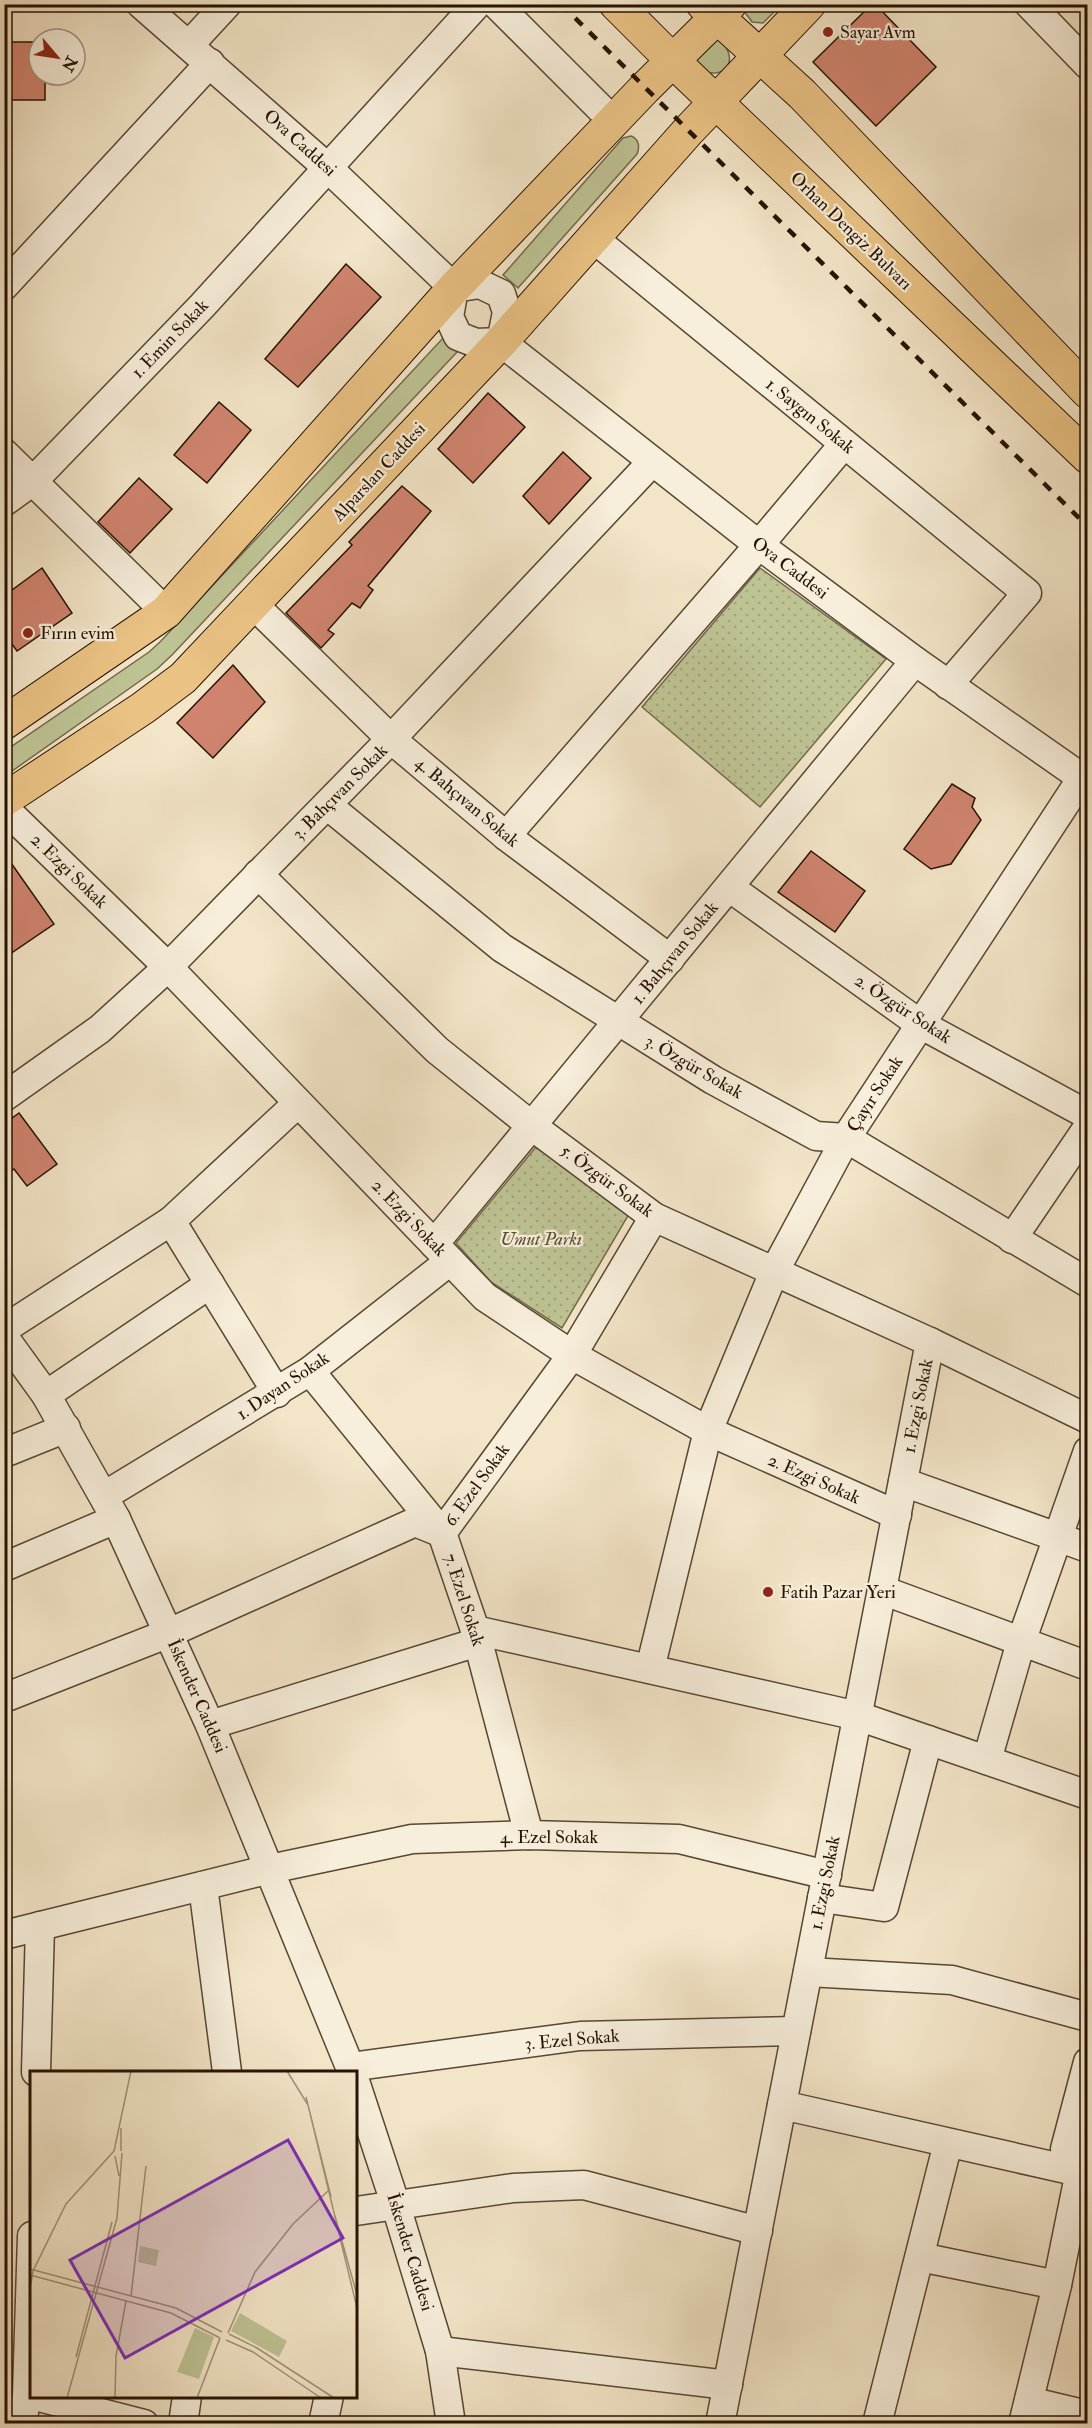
<svg xmlns="http://www.w3.org/2000/svg" width="1092" height="2428" viewBox="0 0 1092 2428" font-family="'IM FELL Double Pica',serif">
<defs>
<pattern id="forest-firs" width="22" height="20" patternUnits="userSpaceOnUse" patternTransform="scale(1.5)"><rect width="22" height="20" fill="#bec394"/><path d="M5 1l3.5 6h-7zM16 11l3.5 6h-7z" fill="#a3a67e"/></pattern>
<pattern id="park-dots" width="8" height="8" patternUnits="userSpaceOnUse" patternTransform="scale(1.5)"><rect width="8" height="8" fill="#bec394"/><path d="M2 2h.1M6 6h.1" fill="none" stroke="#a3a67e" stroke-width="1.8" stroke-linecap="round"/></pattern>
</defs>
<rect width="100%" height="100%" fill="#f3e5c8"/>
<filter id="stains"><feTurbulence type="fractalNoise" baseFrequency=".00333" numOctaves="4"/><feColorMatrix values="0 0 0 0 .2 0 0 0 0 .09 0 0 0 0 .02 0 0 0 .5 -.17"/></filter>
<radialGradient id="worn" r=".72"><stop offset=".6" stop-color="#630" stop-opacity="0"/><stop offset="1" stop-color="#630" stop-opacity=".3"/></radialGradient>
<g fill="#bec394" stroke="#726a4a" stroke-width="1.5">
<path d="M718,39C742,58 725,83 698,69L694,52Z"/>
<path d="M631,136C639,139 640,147 637,154L518,288L503,275L623,138Z"/>
<polygon points="444,337 458,351 172,655 157,669 5,776 5,751 149,652 161,641"/>
</g>
<polygon fill="url(#forest-firs)" stroke="#726a4a" stroke-width="1.5" points="745,5 781,5 763,23 752,22 743,10"/>
<g fill="url(#park-dots)" stroke="#726a4a" stroke-width="1.5">
<polygon points="760,568 886,659 760,807 642,707"/>
<polygon points="536,1147 629,1214 562,1328 491,1282 456,1243"/>
</g>
<g fill="#d0846f" stroke="#251200" stroke-width="1.5">
<polygon points="872,4 875,4 936,67 876,126 813,62"/>
<polygon points="4,42 39,42 39,75 45,75 45,100 4,100"/>
<polygon points="346,264 381,297 298,387 265,359"/>
<polygon points="488,393 525,427 473,483 438,449"/>
<polygon points="219,402 251,430 207,483 174,455"/>
<polygon points="563,452 591,478 549,524 523,496"/>
<polygon points="139,478 172,509 130,553 98,522"/>
<polygon points="402,486 431,511 368,586 373,590 360,608 352,603 328,630 334,634 321,648 286,613 352,545 349,542"/>
<polygon points="42,568 72,613 17,651 4,633 4,596"/>
<polygon points="233,665 265,702 213,758 177,723"/>
<polygon points="952,784 975,798 972,807 981,820 951,864 931,869 904,849"/>
<polygon points="811,851 865,891 835,932 778,892"/>
<polygon points="4,853 54,924 4,958"/>
<polygon points="19,1113 57,1164 27,1186 14,1169 4,1176 4,1124"/>
</g>
<g fill="none" stroke-linecap="round" stroke-linejoin="round">
<defs>
<g id="minor">
<polyline points="141,4 329,169 454,288"/>
<polyline points="496,4 614,122"/>
<polyline points="1029,4 1088,65"/>
<polyline points="190,44 227,4"/>
<polyline points="593,238 1027,593 948,685"/>
<polyline points="4,286 210,63"/>
<polyline points="454,288 449,317 458,336 476,343 501,342 759,545 915,661 1088,782"/>
<polyline points="454,288 480,284 501,294 507,312 501,342"/>
<polyline points="4,453 166,612"/>
<polyline points="4,502 33,481 202,306 477,4"/>
<polyline points="253,604 391,739 506,836 670,959"/>
<polyline points="327,805 502,948 713,1080 816,1136 846,1138 1088,1283"/>
<polyline points="4,808 168,967 485,1297 572,1355 708,1431 897,1515"/>
<polyline points="506,836 759,545 844,444"/>
<polyline points="258,874 437,1050 532,1126 654,1217 930,1342 1088,1419"/>
<polyline points="729,887 920,1024 1088,1115"/>
<polyline points="4,1097 100,1029 168,967 391,739 652,462"/>
<polyline points="171,1221 277,1393"/>
<polyline points="1012,1239 1088,1127"/>
<polyline points="434,1244 915,661"/>
<polyline points="4,1329 171,1221 298,1103"/>
<polyline points="4,1337 46,1395 116,1519 210,1725 352,2072"/>
<polyline points="310,1371 442,1533 475,1630 529,1835"/>
<polyline points="46,1395 210,1284"/>
<polyline points="4,1453 66,1428"/>
<polyline points="903,1482 1088,1548"/>
<polyline points="104,1496 310,1371 450,1261"/>
<polyline points="4,1567 116,1519"/>
<polyline points="882,1590 1088,1666"/>
<polyline points="475,1630 858,1716 1088,1795"/>
<polyline points="650,1669 708,1431 774,1272 846,1138 1082,778"/>
<polyline points="4,1698 169,1633 415,1522 442,1533 572,1355 654,1217"/>
<polyline points="210,1725 478,1642"/>
<polyline points="987,1760 1021,1642 1088,1451"/>
<polyline points="203,1886 227,2072"/>
<polyline points="822,1898 884,1907 928,1740"/>
<polyline points="4,1935 270,1869 412,1839 529,1835 679,1839 827,1875"/>
<polyline points="808,1972 952,1980 1088,2017"/>
<polyline points="350,2067 580,2036 796,2031"/>
<polyline points="36,2072 40,1926"/>
<polyline points="356,2084 396,2206 440,2351 451,2424"/>
<polyline points="782,2105 1088,2174"/>
<polyline points="356,2211 513,2188 584,2185 758,2231"/>
<polyline points="920,2257 1057,2285"/>
<polyline points="440,2351 728,2385"/>
<polyline points="35,2396 144,2424"/>
<polyline points="1029,2401 1088,2415"/>
<polyline points="22,2423 27,2395 32,2236"/>
<polyline points="183,2424 187,2396"/>
<polyline points="323,2424 329,2396"/>
<polyline points="720,2424 930,1342"/>
<polyline points="877,2424 948,2143"/>
<polyline points="1023,2424 1057,2285 1080,2171 1065,2149 1088,2062"/>
</g>
<g id="major">
<polyline points="616,4 673,61 1088,457"/>
<polyline points="703,4 802,94 1088,392"/>
<polyline points="4,723 166,612 454,288 645,88 730,4"/>
<polyline points="4,800 143,708 183,678 501,342 689,130 809,4"/>
</g>
</defs>
<use href="#minor" stroke="#584732" stroke-width="31"/>
<use href="#major" stroke="#251200" stroke-width="35"/>
<use href="#minor" stroke="#f7eedb" stroke-width="28"/>
<use href="#major" stroke="#eac284" stroke-width="33"/>
<polyline stroke="#251200" stroke-width="4.5" stroke-dasharray="10 10" stroke-linecap="butt" points="561,4 1088,527"/>
</g>
<g fill="#8f2418" stroke="#f7eedb" stroke-width="2">
<circle cx="828" cy="32" r="6"/>
<circle cx="28" cy="633" r="6"/>
<circle cx="768" cy="1592" r="6"/>
</g>
<g text-anchor="middle" dominant-baseline="central" stroke-width="4.5" stroke-linejoin="round" paint-order="stroke">
<g font-size="18" fill="#251200" stroke="#f7eedb" text-anchor="start">
<text x="840" y="32">Sayar Avm</text>
<text x="40" y="633">Fırın evim</text>
<text x="780" y="1592">Fatih Pazar Yeri</text>
</g>
<g font-size="18" fill="#251200" stroke="#f7eedb">
<text transform="translate(300 143) rotate(42)">Ova Caddesi</text>
<text transform="translate(851 231) rotate(44)">Orhan Dengiz Bulvarı</text>
<text transform="translate(170 339) rotate(-46)">1. Emin Sokak</text>
<text transform="translate(810 416) rotate(39)">1. Saygın Sokak</text>
<text transform="translate(379 472) rotate(-47)">Alparslan Caddesi</text>
<text transform="translate(790 568) rotate(37)">Ova Caddesi</text>
<text transform="translate(340 792) rotate(-45)">3. Bahçıvan Sokak</text>
<text transform="translate(467 802) rotate(40)">4. Bahçıvan Sokak</text>
<text transform="translate(69 871) rotate(44)">2. Ezgi Sokak</text>
<text transform="translate(675 953) rotate(-51)">1. Bahçıvan Sokak</text>
<text transform="translate(903 1009) rotate(33)">2. Özgür Sokak</text>
<text transform="translate(694 1067) rotate(30)">3. Özgür Sokak</text>
<text transform="translate(875 1094) rotate(-57)">Çayır Sokak</text>
<text transform="translate(607 1181) rotate(36)">5. Özgür Sokak</text>
<text transform="translate(409 1218) rotate(46)">2. Ezgi Sokak</text>
<text transform="translate(283 1386) rotate(-34)">1. Dayan Sokak</text>
<text transform="translate(918 1406) rotate(-79)">1. Ezgi Sokak</text>
<text transform="translate(814 1479) rotate(24)">2. Ezgi Sokak</text>
<text transform="translate(477 1485) rotate(-54)">6. Ezel Sokak</text>
<text transform="translate(464 1600) rotate(72)">7. Ezel Sokak</text>
<text transform="translate(197 1696) rotate(66)">İskender Caddesi</text>
<text x="549" y="1837">4. Ezel Sokak</text>
<text transform="translate(825 1883) rotate(-79)">1. Ezgi Sokak</text>
<text transform="translate(572 2040) rotate(-5)">3. Ezel Sokak</text>
<text transform="translate(410 2252) rotate(73)">İskender Caddesi</text>
</g>
<g font-size="18" font-style="italic" fill="#5b5034" stroke="#f7eedb">
<text x="541" y="1239">Umut Parkı</text>
</g>
</g>
<g transform="translate(30 2071)">
<rect width="327" height="327" fill="#f3e5c8"/>
<path d="M110,175L129,179L126,195L108,191ZM210,242L257,270L249,286L201,260ZM165,257L184,266L169,308L147,301Z" fill="#bec394"/>
<path fill="none" stroke="#a19178" stroke-width="1.5" d="M257,0L278,34L327,237M276,26L301,126M91,57V80M84,80L101,0M85,85L89,105M305,145L327,224M0,198L146,237L192,261M0,204L141,242L190,267M1,213L3,200L36,133L84,80M101,225L116,95M198,262L225,201L263,153L298,120M199,263L227,277L304,327M196,269L223,281L291,327M46,286L82,151M37,327L87,147L92,82M85,327L86,285L96,230M167,327L190,267"/>
<path fill="#7b2cbf" fill-opacity="0.15" stroke="#7b2cbf" stroke-width="3" d="M258,69L313,167L95,287L40,189Z"/>
<rect width="327" height="327" fill="none" stroke="#251200" stroke-width="3"/>
</g>
<rect width="1092" height="2428" fill="none" stroke="#f3e5c8" stroke-width="24"/>
<rect x="6" y="6" width="1080" height="2416" fill="none" stroke="#251200" stroke-width="3"/>
<rect x="12" y="12" width="1068" height="2404" fill="none" stroke="#251200" stroke-width="1.5"/>
<g transform="translate(57 57) rotate(119)"><circle r="28" fill="#f7eedb" stroke="#a39683" stroke-width="1.5"/>
<path d="M0-4.5L10 22L0 15L-10 22Z" fill="#8f2418"/>
<text y="-9" font-size="16" font-weight="bold" text-anchor="middle" fill="#251200">N</text>
</g>
<rect width="100%" height="100%" filter="url(#stains)"/>
<rect width="100%" height="100%" fill="url(#worn)"/>
</svg>
